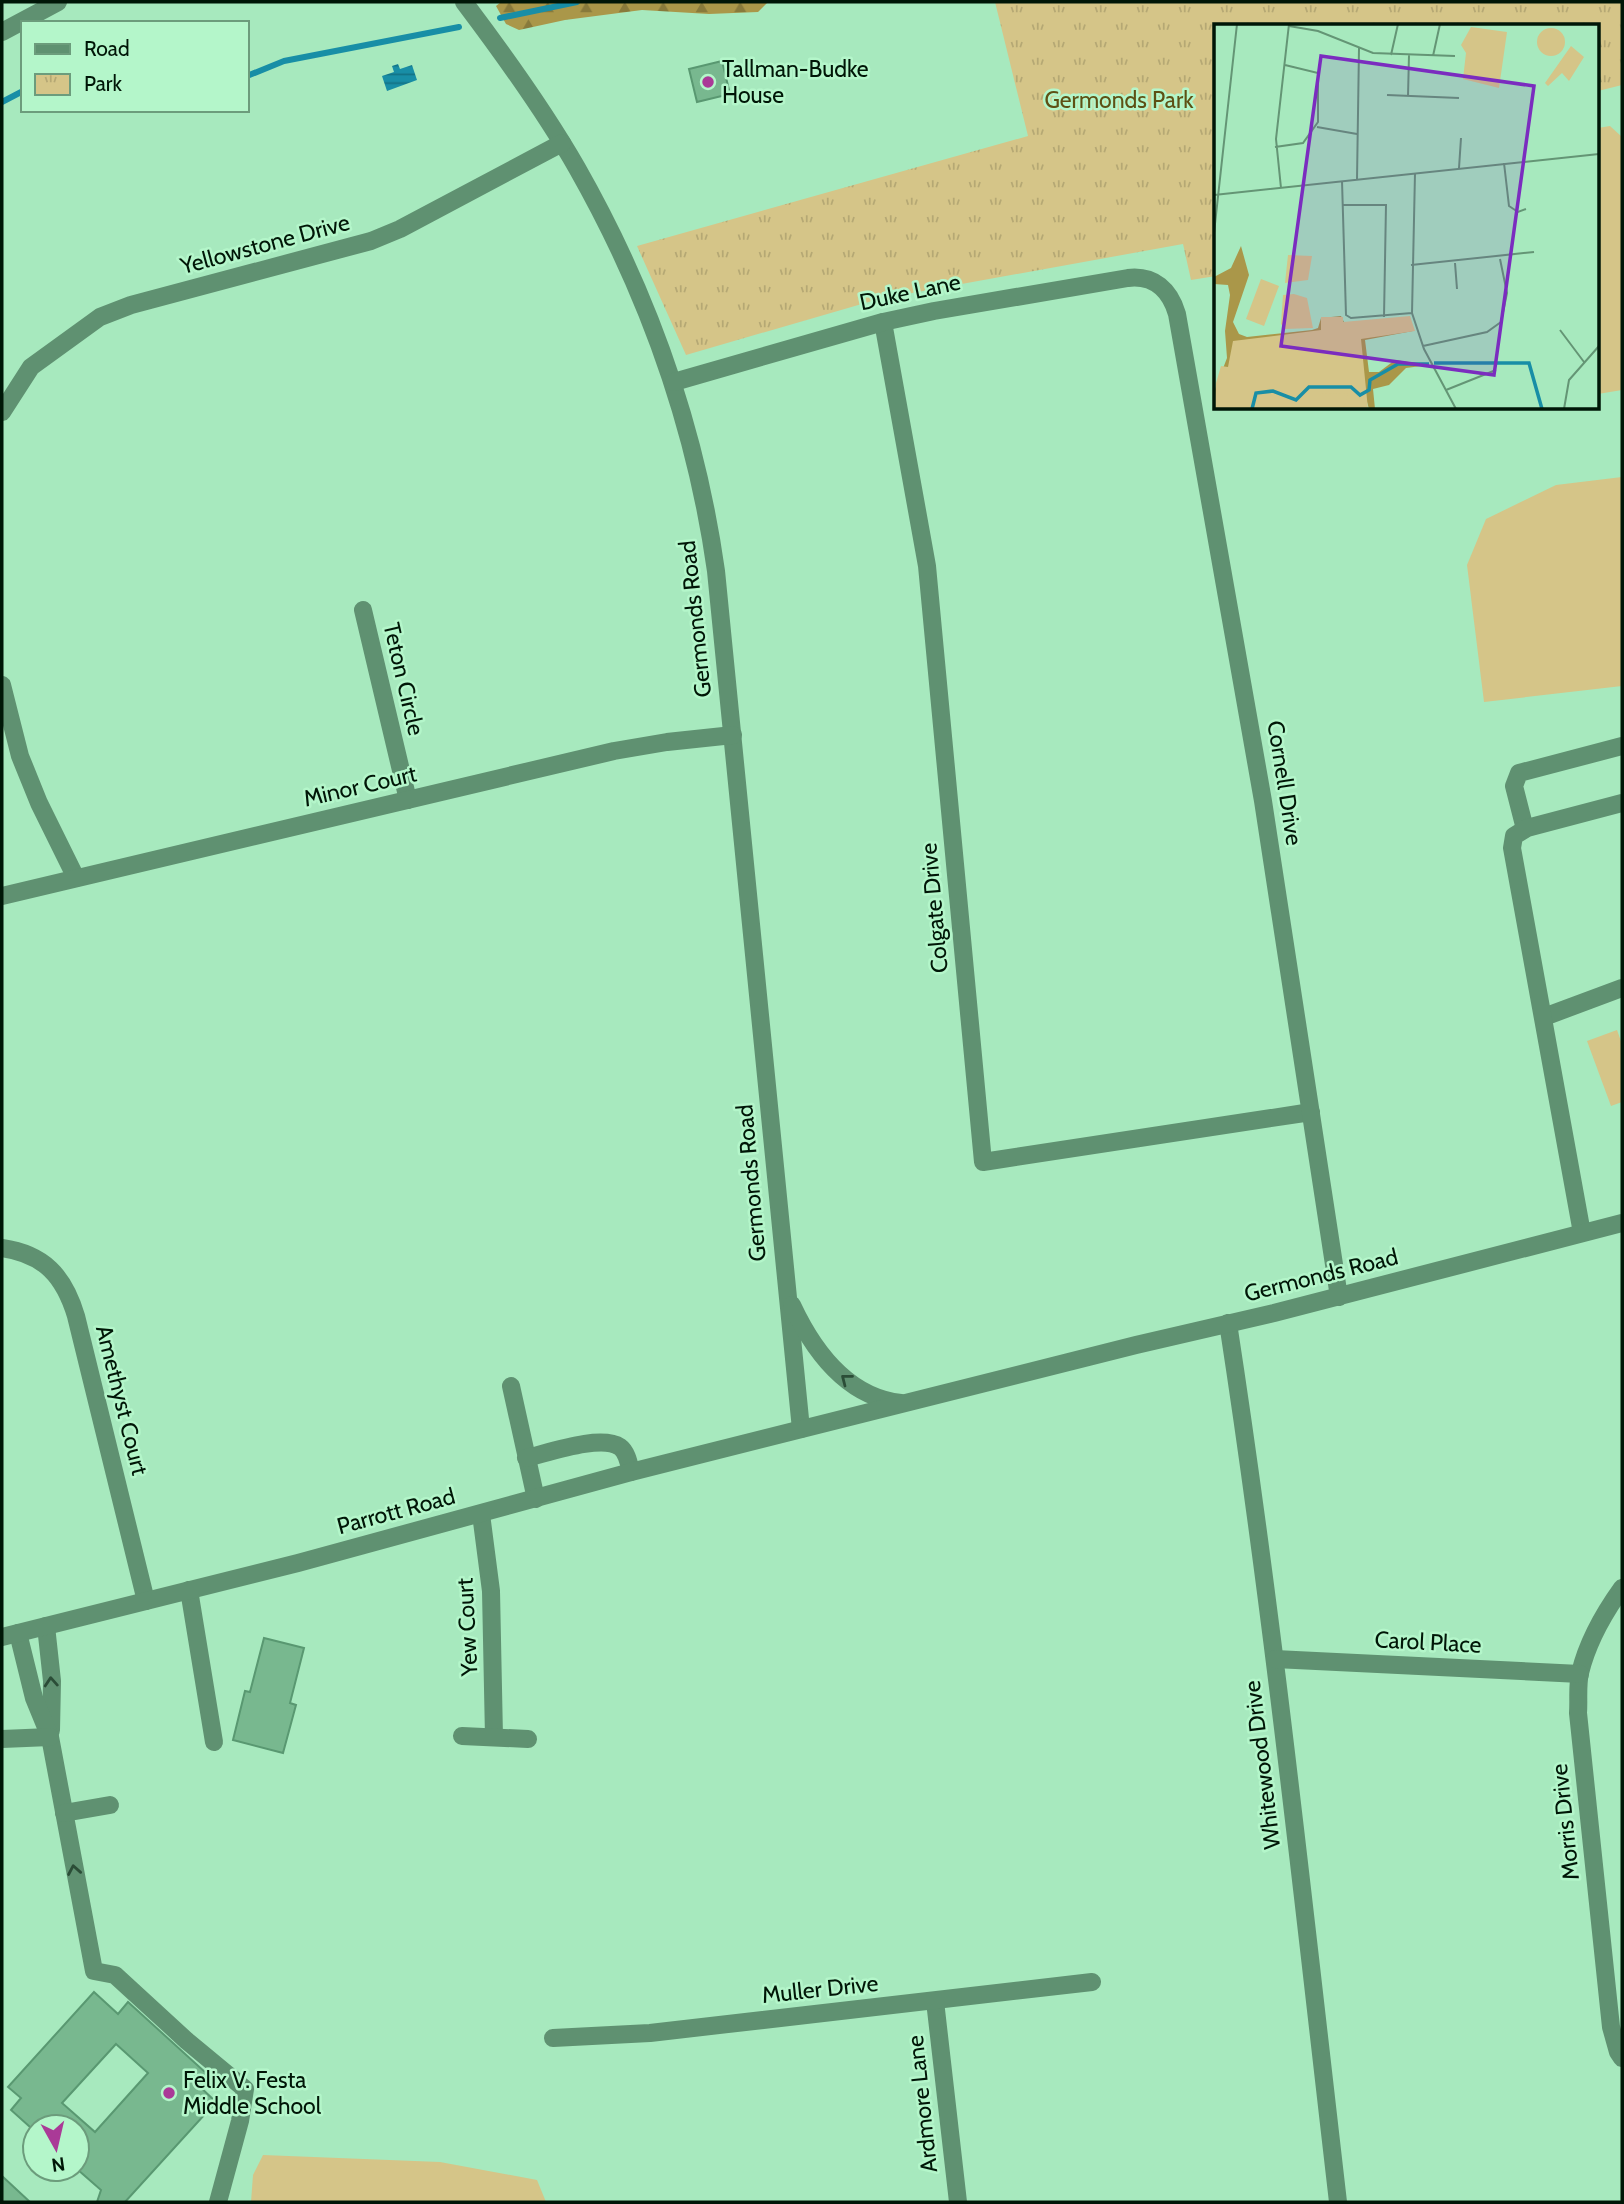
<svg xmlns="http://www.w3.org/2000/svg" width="1624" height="2204" viewBox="0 0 1624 2204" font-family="Cabin,sans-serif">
<defs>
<pattern id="forest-firs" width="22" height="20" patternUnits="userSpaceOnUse" patternTransform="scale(1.75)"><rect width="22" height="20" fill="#aa9749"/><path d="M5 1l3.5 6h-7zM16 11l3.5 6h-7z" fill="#887a3b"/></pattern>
<pattern id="park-tufts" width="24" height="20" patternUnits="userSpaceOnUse" patternTransform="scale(1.75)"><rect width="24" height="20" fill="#d5c588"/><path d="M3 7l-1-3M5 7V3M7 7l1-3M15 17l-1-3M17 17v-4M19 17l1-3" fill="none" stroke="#b5a874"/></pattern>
<pattern id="water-rules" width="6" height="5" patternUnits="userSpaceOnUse" patternTransform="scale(1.75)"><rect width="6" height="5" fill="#188ea6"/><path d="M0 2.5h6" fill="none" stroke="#137385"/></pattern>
</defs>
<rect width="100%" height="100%" fill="#a7e9be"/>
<polygon fill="url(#forest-firs)" points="501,2 768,2 758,12 709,14 642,10 565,20 519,30 506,24 496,6"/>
<polygon fill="url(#park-tufts)" points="995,2 1622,2 1622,85 1598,91 1598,26 1216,26 1216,276 1191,280 1183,244 879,299 686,355 637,246 1028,136"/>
<g fill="#d5c588">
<polygon points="1610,126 1622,137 1622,390 1598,394 1598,128"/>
<polygon points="1622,477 1622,686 1484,702 1467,565 1486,519 1556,485"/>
<polygon points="1617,1030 1622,1044 1622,1102 1611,1106 1587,1041"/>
<polygon points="263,2155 440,2162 537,2180 546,2202 251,2202 253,2175"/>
</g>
<polygon fill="url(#water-rules)" points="398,64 400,69 412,65 417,80 387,91 382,76 394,72 392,66"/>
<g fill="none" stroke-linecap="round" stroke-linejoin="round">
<g stroke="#188ea6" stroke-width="6">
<polyline points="500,18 577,2"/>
<polyline points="247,76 284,61 459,27"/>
<polyline points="2,102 23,91"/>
</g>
</g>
<g fill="#78b88f" stroke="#599871" stroke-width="2" fill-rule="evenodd">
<polygon points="722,61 730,94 697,102 689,69"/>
<polygon points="264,1638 304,1648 290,1703 296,1705 283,1753 233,1740 245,1691 250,1692"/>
<path d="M94,1992L118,2014L128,2002L206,2073L196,2083L216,2102L125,2202H97L101,2190L77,2169V2127H30L11,2110L21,2098L8,2087ZM116,2044L148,2073L95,2132L62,2103Z"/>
<polygon points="2,2176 30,2202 2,2202"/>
</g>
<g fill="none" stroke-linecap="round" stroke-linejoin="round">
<g stroke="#5f9171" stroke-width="18">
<path d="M464,2C504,55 544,110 577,168C648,293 696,429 716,571L801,1429"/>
<polyline points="2,32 58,2"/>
<polyline points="883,322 927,566 983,1162 1311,1112"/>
<path d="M674,382L883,322L934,311L1128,278C1154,275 1170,290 1177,314L1263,801L1339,1297"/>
<polyline points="2,412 31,367 100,317 131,305 371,241 400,229 562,143"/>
<polyline points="363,610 408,800"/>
<polyline points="2,685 20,756 39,803 76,878"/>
<polyline points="1525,829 1514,786 1519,773 1622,746"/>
<polyline points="2,896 614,751 667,742 733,735"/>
<polyline points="1544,1017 1622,988"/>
<polyline points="1582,1233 1512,848 1514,836 1527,828 1622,803"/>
<path d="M2,1248C44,1254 64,1276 76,1316L146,1601"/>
<path d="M792,1305C814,1352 847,1397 901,1403"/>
<path d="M1228,1323C1273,1615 1304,1909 1338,2202"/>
<polyline points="511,1386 536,1499"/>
<path d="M526,1458C548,1453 601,1434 620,1447C627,1452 629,1464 631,1472"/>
<polyline points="481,1514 491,1591 494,1737"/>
<path d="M1622,1588C1604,1613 1587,1644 1580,1673C1577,1686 1579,1700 1578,1713L1611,2027L1618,2052L1622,2058"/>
<polyline points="189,1590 214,1742"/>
<polyline points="46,1626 52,1681 51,1730"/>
<polyline points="18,1633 34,1698 50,1737 94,1971 115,1975 187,2041 245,2089 240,2121 218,2202"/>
<polyline points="2,1637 298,1563 631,1472 1136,1345 1274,1313 1622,1223"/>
<polyline points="1275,1659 1580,1674"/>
<polyline points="462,1736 528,1739"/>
<polyline points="2,1739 50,1737"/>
<polyline points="64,1813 110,1805"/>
<polyline points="935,2001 958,2202"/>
<polyline points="553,2038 650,2033 1092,1982"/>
</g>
</g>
<defs><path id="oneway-chevron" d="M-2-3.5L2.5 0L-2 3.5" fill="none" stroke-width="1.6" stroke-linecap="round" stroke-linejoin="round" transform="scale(1.75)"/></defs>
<g stroke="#2b4d37">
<use href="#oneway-chevron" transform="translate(846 1379) rotate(-142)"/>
<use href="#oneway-chevron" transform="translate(51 1682) rotate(-94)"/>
<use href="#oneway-chevron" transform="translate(74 1870) rotate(-100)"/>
</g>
<g fill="#aa3a97" stroke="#b4f6ca" stroke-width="2.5">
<circle cx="708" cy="82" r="7"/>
<circle cx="169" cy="2093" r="7"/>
</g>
<g text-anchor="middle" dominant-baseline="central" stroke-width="5" stroke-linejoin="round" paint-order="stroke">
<g font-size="23" fill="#001607" stroke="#b4f6ca" text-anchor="start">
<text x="722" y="69">Tallman-Budke<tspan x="722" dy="26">House</tspan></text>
<text x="183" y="2080">Felix V. Festa<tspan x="183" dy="26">Middle School</tspan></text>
</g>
<g font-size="23" fill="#5e5014" stroke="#b4f6ca">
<text x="1119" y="100">Germonds Park</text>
</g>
<g font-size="23" fill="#001607" stroke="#b4f6ca">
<text transform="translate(265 244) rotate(-15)">Yellowstone Drive</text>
<text transform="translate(910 292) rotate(-12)">Duke Lane</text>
<text transform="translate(695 619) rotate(-96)">Germonds Road</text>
<text transform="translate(404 679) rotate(77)">Teton Circle</text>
<text transform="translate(1285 783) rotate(81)">Cornell Drive</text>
<text transform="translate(360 786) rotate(-13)">Minor Court</text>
<text transform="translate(934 908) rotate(-95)">Colgate Drive</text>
<text transform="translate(751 1183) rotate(-95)">Germonds Road</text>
<text transform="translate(1321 1275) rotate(-14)">Germonds Road</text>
<text transform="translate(122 1400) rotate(76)">Amethyst Court</text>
<text transform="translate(396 1511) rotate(-15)">Parrott Road</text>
<text transform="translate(467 1627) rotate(-93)">Yew Court</text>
<text transform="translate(1428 1642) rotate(3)">Carol Place</text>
<text transform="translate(1262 1765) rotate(-97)">Whitewood Drive</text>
<text transform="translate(1565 1822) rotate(-96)">Morris Drive</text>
<text transform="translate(820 1989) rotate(-6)">Muller Drive</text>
<text transform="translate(922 2104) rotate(-96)">Ardmore Lane</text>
</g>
</g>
<g transform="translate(1214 24)">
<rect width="385" height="385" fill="#a7e9be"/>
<path d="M27,222L35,251L19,298L25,310L33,313L98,306L104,304L107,294L127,292L130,298L199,307L151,316L155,348H165L181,336L215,341L192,344L175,361L159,365L161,385H155L153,378L0,385V368L13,334L11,307L16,271L14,261L0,260V253L17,244Z" fill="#aa9749"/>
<path d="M196,292L201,307L147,315L154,385H0L2,359L7,342L14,343L19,317L107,306V293H129V298Z" fill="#d5c588"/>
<path d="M257,3L293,8L285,64L249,55L252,29L247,21ZM323 18a14 14 0 1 1 28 0a14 14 0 1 1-28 0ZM357,22L370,33L355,57L348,49L334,62L331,59ZM74,231L98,232L94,256L71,259ZM47,255L65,262L50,302L32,295ZM80,270L93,274L99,304L71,305L67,300L69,271ZM108,369L134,370L132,378L129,385H108Z" fill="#d5c588"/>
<path fill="none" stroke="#188ea6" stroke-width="3.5" d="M220,339H315L328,385M38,385L42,369L59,367L82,376L95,363H137L146,371L155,366L156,356L184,340H215"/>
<path fill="none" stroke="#649575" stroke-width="2" d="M75,2L104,7L159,29L241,32M177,31L184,0M219,32L226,0M173,71L245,74M194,72L195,31M103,103L143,110M61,123L89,119L104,98V49L71,41M290,139L295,182L304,188L312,185M245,144L247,114M201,149L198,289L210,325L242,385M143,155L145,24M128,157L132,291L137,294L198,289M67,164L62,115L75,0M0,171L385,130M128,181H172L170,293M0,209L23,0M241,239L243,265M197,241L320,228M346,306L370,338M209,322L273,308L287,298L293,269L286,235M232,366L282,346M350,385L355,356L385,322"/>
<path fill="#7b2cbf" fill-opacity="0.15" stroke="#7b2cbf" stroke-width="3.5" d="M107,32L320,62L280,351L67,322Z"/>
<rect width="385" height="385" fill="none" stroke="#001607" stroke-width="3.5"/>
</g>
<rect width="1624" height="2204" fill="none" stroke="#001607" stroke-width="7"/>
<rect x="21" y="21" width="228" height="91" fill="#b4f6ca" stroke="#6c9c7c" stroke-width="2"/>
<rect x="35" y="44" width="35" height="10" fill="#5f9171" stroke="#6c9c7c" stroke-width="2"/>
<text x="84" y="56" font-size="21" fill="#001607">Road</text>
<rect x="35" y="74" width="35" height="21" fill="url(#park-tufts)" stroke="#6c9c7c" stroke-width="2"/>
<text x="84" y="91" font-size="21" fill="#001607">Park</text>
<g transform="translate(56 2148) rotate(172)"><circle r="33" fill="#b4f6ca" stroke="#6c9c7c" stroke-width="2"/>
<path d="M0-5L12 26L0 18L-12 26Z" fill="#aa3a97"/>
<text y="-10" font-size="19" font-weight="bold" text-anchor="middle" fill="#001607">N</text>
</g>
</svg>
